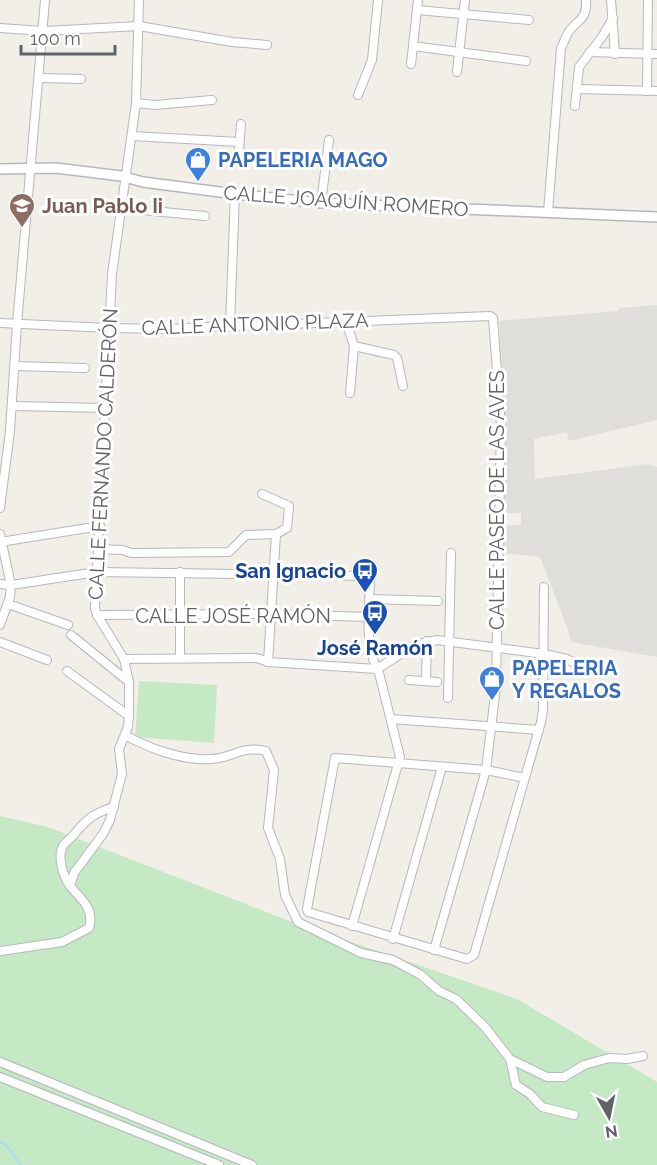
<svg xmlns="http://www.w3.org/2000/svg" width="657" height="1165" viewBox="0 0 657 1165" font-family="Raleway,sans-serif">
<rect width="100%" height="100%" fill="#f1efe8"/>
<polygon fill="#e0deda" points="657,305 657,420 569,441 567,432 534,439 535,479 647,464 657,467 657,657 571,642 568,630 540,557 503,553 504,526 521,525 521,513 505,513 506,424 499,321 618,311 619,308"/>
<g fill="#c5e8c5">
<polygon points="139,681 217,685 214,743 135,737"/>
<polygon points="0,816 48,827 287,920 517,999 657,1082 657,1165 0,1165"/>
</g>
<g fill="none" stroke-linecap="round" stroke-linejoin="round">
<polyline stroke="#aadaff" stroke-width="2" points="0,1142 7,1146 21,1165"/>
<defs>
<g id="minor">
<polyline points="611,0 615,54"/>
<polyline points="417,10 529,20"/>
<polyline points="0,28 44,31 139,26 232,42 267,45"/>
<polyline points="413,46 526,61"/>
<polyline points="590,52 657,54"/>
<polyline points="411,64 418,0"/>
<polyline points="457,72 465,0"/>
<polyline points="40,78 81,79"/>
<polyline points="577,89 657,91"/>
<polyline points="647,91 648,0"/>
<polyline points="358,95 372,60 378,0"/>
<polyline points="136,103 155,105 212,100"/>
<polyline points="575,106 579,67 602,37 613,18"/>
<polyline points="132,136 239,142"/>
<polyline points="238,162 241,124"/>
<polyline points="321,203 329,140"/>
<polyline points="122,208 205,216"/>
<path d="M548,212L561,48C564,43 566,35 570,30C580,18 587,19 586,0"/>
<polyline points="346,321 354,346 350,393"/>
<polyline points="0,323 109,328 165,329 490,316 493,318 501,426 496,687 486,770 434,950"/>
<polyline points="230,325 235,194"/>
<polyline points="354,346 394,355 397,358 403,386"/>
<polyline points="15,366 85,368"/>
<polyline points="12,406 105,408"/>
<polyline points="0,508 10,431 17,324 45,0"/>
<polyline points="0,534 11,585 10,597 0,625"/>
<polyline points="0,542 100,526"/>
<polyline points="98,549 123,550 131,553 229,552 246,535 276,534 287,528 289,506 262,494"/>
<polyline points="180,572 180,657"/>
<path d="M0,584L11,585L97,572L370,576C370,607 363,644 379,673L400,757L352,926"/>
<polyline points="370,599 438,601"/>
<polyline points="8,604 68,625"/>
<polyline points="97,615 271,614 369,617"/>
<polyline points="71,635 129,682"/>
<polyline points="0,642 47,660"/>
<polyline points="124,659 257,658 268,662 377,669 415,645 437,640 544,654 567,659 588,670"/>
<polyline points="268,662 276,534"/>
<polyline points="67,671 129,716"/>
<polyline points="409,680 437,682"/>
<polyline points="426,681 427,641"/>
<polyline points="448,698 451,553"/>
<polyline points="391,719 539,730"/>
<path d="M125,735C148,748 183,761 211,759C233,758 242,745 266,751L274,770L268,828L280,859L285,895L298,922L361,953L393,960L421,975L439,991L456,999L485,1027L510,1059L516,1085L530,1094L542,1107L574,1115"/>
<polyline points="525,778 486,770 335,758 307,909 308,912 467,959 474,955 541,722 543,710 544,587"/>
<path d="M70,886C63,876 57,857 63,846C66,841 73,837 76,832C89,817 95,813 114,807"/>
<polyline points="393,939 442,767"/>
<path d="M0,951L62,942L89,928C95,909 81,899 70,886L74,873L103,834L110,820L122,774L119,749L128,727L129,716V682L124,659L97,615L95,608L112,274L136,103L139,0"/>
<polyline points="510,1059 547,1077 564,1077 584,1065 609,1058 627,1059 643,1056"/>
<polyline points="0,1062 252,1165"/>
<polyline points="0,1077 219,1165"/>
</g>
<polyline id="tertiary" points="0,169 56,168 121,176 143,182 235,194 321,203 657,217"/>
</defs>
<use href="#minor" stroke="#b5b8bc" stroke-width="10"/>
<use href="#tertiary" stroke="#b5b8bc" stroke-width="12"/>
<use href="#minor" stroke="#fff" stroke-width="8"/>
<use href="#tertiary" stroke="#fff" stroke-width="9"/>
</g>
<defs>
<symbol id="shop-pin" viewBox="-11 -11 22 30"><path d="M0 17L-7.5 6A9.5 9.5 0 1 1 7.5 6Z" fill="#3f7fe0" stroke="#fff"/><path d="M-5-2.5h2.3a2.7 3.5 0 0 1 5.4 0H5L5.5 6h-11ZM-1.5-2.5h3a1.5 2.3 0 0 0-3 0Z" fill="#fff"/></symbol>
<symbol id="school-pin" viewBox="-11 -11 22 30"><path d="M0 17L-7.5 6A9.5 9.5 0 1 1 7.5 6Z" fill="#8d6e63" stroke="#fff"/><path d="M0-5L7-2L0 1L-7-2ZM-4 1L0 2.5L4 1V4Q0 6-4 4Z" fill="#fff"/></symbol>
<symbol id="bus-pin" viewBox="-11 -11 22 30"><path d="M0 17L-7.5 6A9.5 9.5 0 1 1 7.5 6Z" fill="#1a4fb4" stroke="#fff"/><path d="M-5-6H5V4H4V6H2V4H-2V6H-4V4H-5ZM-3.5-4V0h7V-4ZM-3.5 1.2v1.5H-2V1.2ZM2 1.2v1.5H3.5V1.2Z" fill="#fff"/></symbol>
</defs>
<g fill-rule="evenodd">
<use href="#shop-pin" x="183" y="145" width="30" height="40"/>
<use href="#school-pin" x="7" y="191" width="30" height="40"/>
<use href="#bus-pin" x="350" y="556" width="30" height="40"/>
<use href="#bus-pin" x="360" y="598" width="30" height="40"/>
<use href="#shop-pin" x="477" y="664" width="30" height="40"/>
</g>
<g text-anchor="middle" dominant-baseline="central" stroke-width="6" stroke-linejoin="round" paint-order="stroke">
<g font-size="20" font-weight="bold" fill="#366cbe" stroke="#fff" text-anchor="start">
<text x="218" y="160">PAPELERIA MAGO</text>
<text x="512" y="668">PAPELERIA<tspan x="512" dy="23">Y REGALOS</tspan></text>
</g>
<g font-size="20" fill="#5f6368" stroke="#fff">
<text transform="translate(346 201) rotate(4)">CALLE JOAQUÍN ROMERO</text>
<text transform="translate(255 324) rotate(-2)">CALLE ANTONIO PLAZA</text>
<text transform="translate(103 454) rotate(-87)">CALLE FERNANDO CALDERÓN</text>
<text transform="translate(497 500) rotate(-90)">CALLE PASEO DE LAS AVES</text>
<text x="233" y="616">CALLE JOSÉ RAMÓN</text>
</g>
<g font-size="20" font-weight="bold" fill="#785e54" stroke="#fff" text-anchor="start">
<text x="42" y="206">Juan Pablo Ii</text>
</g>
<g font-size="20" font-weight="bold" fill="#164399" stroke="#fff" text-anchor="end">
<text x="346" y="571">San Ignacio</text>
<text x="375" y="648" text-anchor="middle">José Ramón</text>
</g>
</g>
<g transform="translate(609 1117) rotate(171)" stroke="#ffffff" stroke-width="4.5" paint-order="stroke">
<path d="M0-4.5L10 22L0 15L-10 22Z" fill="#5f6368"/>
<text y="-9" font-size="16" font-weight="bold" text-anchor="middle" fill="#5f6368">N</text>
</g>
<path d="M21 45v9h94v-9" fill="none" stroke="#5f6368" stroke-width="3"/>
<text x="30" y="45" font-size="18" fill="#5f6368" stroke="#ffffff" stroke-width="4.5" paint-order="stroke">100 m</text>
</svg>
